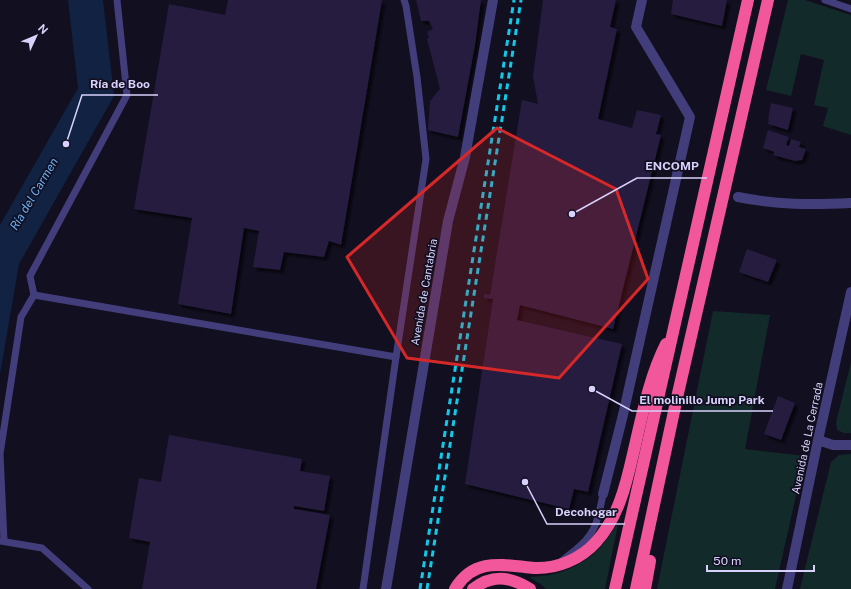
<svg xmlns="http://www.w3.org/2000/svg" width="851" height="589" viewBox="0 0 851 589" font-family="'Public Sans',sans-serif">
<defs>
<filter id="shadow"><feDropShadow dx="3.5" dy="3.5" stdDeviation="1" flood-color="#0009"/></filter>
</defs>
<rect width="100%" height="100%" fill="#120f20"/>
<g fill="#122a29">
<polygon points="788,0 805,0 851,15 851,135 823,126 828,108 814,105 824,60 801,54 791,96 766,90"/>
<polygon points="713,311 770,315 745,449 805,456 775,589 657,589"/>
<polygon points="851,362 851,433 844,433 837,430 836,422"/>
<polygon points="851,454 851,589 800,589 831,462 839,455"/>
<path d="M616,525L618,526L616,534L605,589H546L542,585L529,577C537,576 546,576 554,574C583,566 602,551 616,525Z"/>
</g>
<polygon fill="#112242" points="68,0 103,0 114,96 19,264 0,374 0,225 78,88"/>
<g fill="#251c40" filter="url(#shadow)">
<polygon points="228,0 382,0 341,245 329,241 324,257 284,252 280,270 253,267 259,231 244,228 231,314 178,304 192,218 134,209 169,4 225,15"/>
<polygon points="416,0 481,0 475,45 458,137 428,130 430,101 440,89 427,39 429,38 427,32 433,29 429,21 421,21"/>
<polygon points="543,0 616,0 610,27 617,29 598,119 632,128 637,110 661,115 656,134 661,135 613,329 520,305 517,320 622,344 588,492 574,489 569,509 465,484 493,299 484,298 484,294 490,295 522,100 538,104 533,76"/>
<polygon points="673,0 727,0 722,26 671,14"/>
<polygon points="771,103 793,108 788,130 768,124 769,119 768,119"/>
<polygon points="768,130 789,137 786,145 789,146 791,139 801,142 799,147 806,149 802,160 795,161 773,155 774,152 763,148"/>
<polygon points="747,249 777,260 768,282 739,272"/>
<polygon points="778,396 795,403 781,440 764,434"/>
<polygon points="169,435 302,459 300,471 330,476 324,511 294,506 294,509 330,515 316,589 142,589 150,542 129,538 139,478 161,482"/>
</g>
<g fill="none" stroke-linecap="round" stroke-linejoin="round">
<g stroke="#423d7b" stroke-width="7">
<polyline points="825,0 851,9"/>
<polyline points="34,295 30,276 127,95 117,0"/>
<polyline points="396,357 426,159 417,77 406,6 404,0"/>
<polyline points="0,541 42,548 88,589"/>
<polyline points="4,541 0,454 21,317 34,295 396,357 363,589"/>
<path d="M562,561C568,555 575,551 581,545C597,531 599,514 603,494"/>
</g>
<g stroke="#423d7b" stroke-width="10">
<path d="M738,197C777,205 811,205 851,203"/>
<polyline points="818,440 833,445 851,445"/>
<polyline points="603,494 623,415 690,117 636,27 642,0"/>
<polyline points="386,589 448,221 465,157 493,0"/>
<polyline points="787,589 818,440 851,292"/>
</g>
<g stroke="#f2569b" stroke-width="12">
<path d="M455,589C474,557 503,565 534,568C557,569 581,559 596,542C618,518 626,485 633,454C642,416 649,378 666,344"/>
<path d="M473,589C492,574 510,576 530,589"/>
<polyline points="615,589 748,0"/>
<polyline points="636,589 676,402 768,0"/>
<polyline points="645,589 650,561"/>
</g>
<g stroke="#12cae7" stroke-width="3" stroke-dasharray="6 5" stroke-linecap="butt">
<polyline points="420,589 514,0"/>
<polyline points="427,589 521,0"/>
</g>
</g>
<path fill="#d62828" fill-opacity="0.2" stroke="#d62828" stroke-width="3" stroke-linejoin="round" d="M497,128L616,189L648,279L559,378L407,358L347,257Z"/>
<g text-anchor="middle" dominant-baseline="central" stroke-width="3.5" stroke-linejoin="round" paint-order="stroke">
<g font-size="11" fill="#d8d1fb" stroke="#120f20">
<text transform="translate(424 292) rotate(-80)">Avenida de Cantabria</text>
<text transform="translate(807 438) rotate(-78)">Avenida de La Cerrada</text>
</g>
<g font-size="12" font-style="italic" fill="#67aef3" stroke="#120f20">
<text transform="translate(34 194) rotate(-59)">Ría del Carmen</text>
</g>
</g>
<path fill="none" stroke="#d8d1fb" stroke-width="1.5" d="M66 144L82 95H158M572 214L637 178H707M592 389L632 411H773M525 482L547 524H625"/>
<g fill="#d8d1fb" stroke="#120f20" stroke-width="1.5">
<circle cx="66" cy="144" r="4"/>
<circle cx="572" cy="214" r="4"/>
<circle cx="592" cy="389" r="4"/>
<circle cx="525" cy="482" r="4"/>
</g>
<g font-size="12" text-anchor="middle" font-weight="bold" fill="#d8d1fb" stroke="#120f20" stroke-width="3.5" stroke-linejoin="round" paint-order="stroke">
<text x="120" y="88">Ría de Boo</text>
<text x="672" y="170">ENCOMP</text>
<text x="702" y="404">El molinillo Jump Park</text>
<text x="586" y="516">Decohogar</text>
</g>
<g transform="translate(36 36) rotate(46)" stroke="#120f20" stroke-width="3" paint-order="stroke">
<path d="M0-3L7 15L0 10L-7 15Z" fill="#d8d1fb"/>
<text y="-6" font-size="11" font-weight="bold" text-anchor="middle" fill="#d8d1fb">N</text>
</g>
<path d="M707 565v6h107v-6" fill="none" stroke="#d8d1fb" stroke-width="2"/>
<text x="713" y="565" font-size="12" fill="#d8d1fb" stroke="#120f20" stroke-width="3" paint-order="stroke">50 m</text>
</svg>
